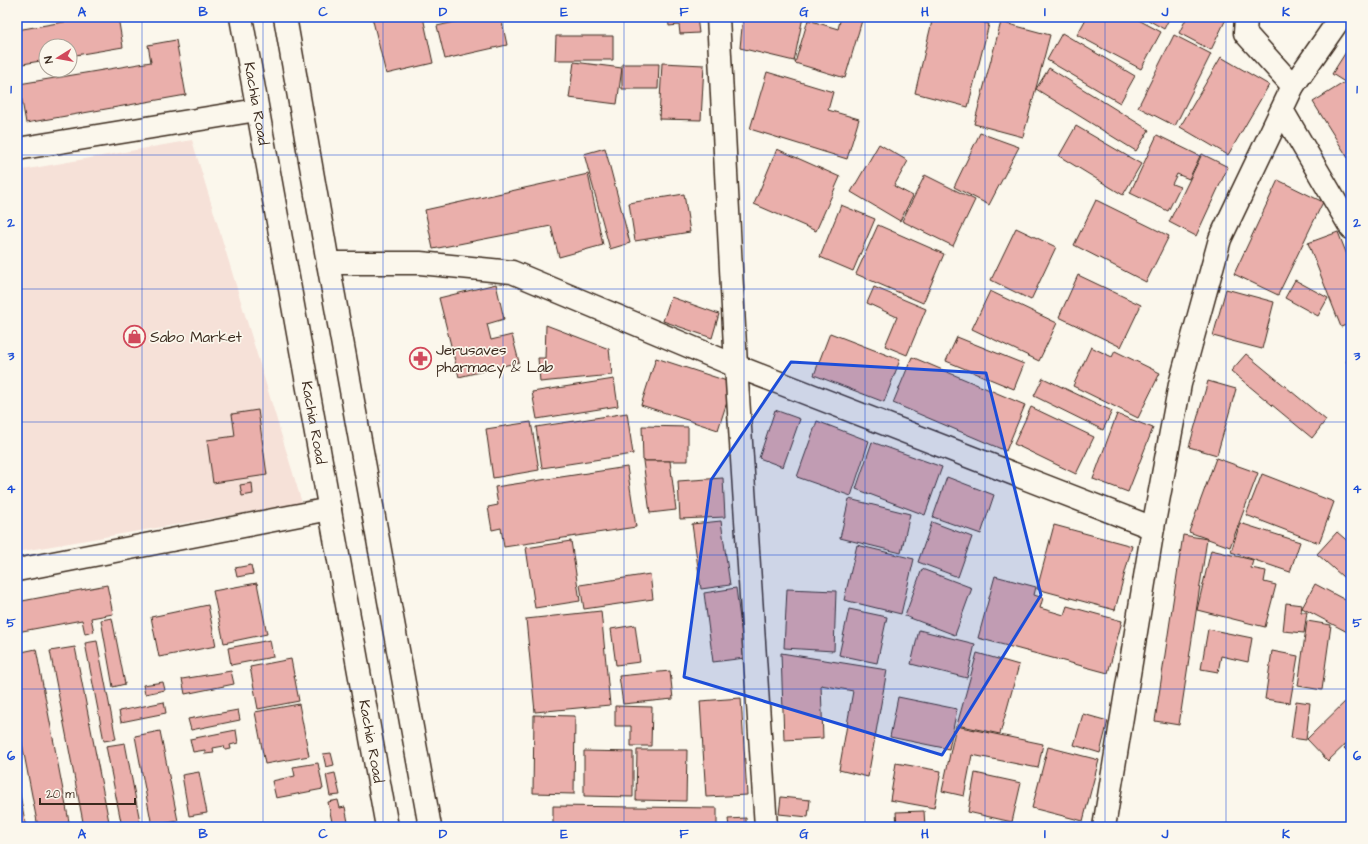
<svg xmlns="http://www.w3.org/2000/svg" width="1368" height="844" viewBox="0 0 1368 844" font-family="'Architects Daughter',sans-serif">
<rect width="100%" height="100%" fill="#fbf7ec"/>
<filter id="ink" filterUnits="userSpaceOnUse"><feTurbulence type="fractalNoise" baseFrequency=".025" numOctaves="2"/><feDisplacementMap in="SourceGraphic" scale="8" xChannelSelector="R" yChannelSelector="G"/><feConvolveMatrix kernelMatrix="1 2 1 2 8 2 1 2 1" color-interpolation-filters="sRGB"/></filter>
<g filter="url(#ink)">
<polygon fill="#f6e1d8" points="192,140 302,503 17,552 17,171"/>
<g fill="#eaafab" stroke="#3b2a1e">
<polygon points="93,17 118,17 123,47 70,56 70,46 46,46 46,60 17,65 17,30"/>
<polygon points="372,17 423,17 433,63 386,74"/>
<polygon points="477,17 501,17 507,45 445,59 437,26"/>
<polygon points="668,17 697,17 699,33 680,34 679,25 669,26"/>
<polygon points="743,17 803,17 794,61 740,48"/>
<polygon points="841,17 863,17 845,78 795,63 808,20 838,29"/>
<polygon points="933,17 962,17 989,24 968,107 915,93"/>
<polygon points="1087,17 1133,17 1161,32 1141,69 1077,35"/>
<polygon points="1143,17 1170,17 1164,29"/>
<polygon points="1187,17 1227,17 1211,50 1179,33"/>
<polygon points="1001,22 1050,35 1023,137 974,124"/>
<polygon points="1062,33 1135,76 1120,103 1047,60"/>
<polygon points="1174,35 1211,54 1175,126 1138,107"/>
<polygon points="556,36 613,36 613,60 555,60"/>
<polygon points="176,40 186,95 26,123 19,84 151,62 148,45"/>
<polygon points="1351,44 1351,86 1332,74"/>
<polygon points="1221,57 1269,85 1228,155 1180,127"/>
<polygon points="574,62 622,68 617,104 569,98"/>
<polygon points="662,63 704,65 701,120 659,119"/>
<polygon points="622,64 659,64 658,89 622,89"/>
<polygon points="1049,68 1149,130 1136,151 1036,89"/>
<polygon points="767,72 833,92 828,110 859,119 847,159 750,129"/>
<polygon points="1345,82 1351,91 1351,156 1348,158 1313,102"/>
<polygon points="1076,126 1141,164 1123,195 1059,156"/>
<polygon points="980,133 1019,147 989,205 954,187"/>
<polygon points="1157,135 1200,156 1189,179 1177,174 1172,184 1180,187 1168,211 1130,193"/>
<polygon points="879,144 908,161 894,186 913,196 900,221 851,192"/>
<polygon points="605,148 630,243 610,249 584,154"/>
<polygon points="777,149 840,177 816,231 754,204"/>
<polygon points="1202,154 1228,167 1196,236 1169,222"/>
<polygon points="588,174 603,245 559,257 551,226 433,249 425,210"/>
<polygon points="925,175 975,200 953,246 902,221"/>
<polygon points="1278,180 1323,202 1278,295 1234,274"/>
<polygon points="684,194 690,232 635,241 629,203"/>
<polygon points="1096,200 1169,236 1146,282 1074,245"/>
<polygon points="841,205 875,219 853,271 820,257"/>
<polygon points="878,225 944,254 923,303 856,274"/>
<polygon points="1016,228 1056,247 1031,300 991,280"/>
<polygon points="1338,232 1351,265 1351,323 1341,327 1308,243"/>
<polygon points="1078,275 1141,305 1121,347 1059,317"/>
<polygon points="1295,280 1328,298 1318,316 1285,298"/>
<polygon points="496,284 504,319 487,324 491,340 512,335 519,362 459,377 439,298"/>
<polygon points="874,287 926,309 907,355 885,346 897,317 867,303"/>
<polygon points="1226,289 1274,302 1262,349 1213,336"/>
<polygon points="990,291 1057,323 1039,361 972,329"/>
<polygon points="671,297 719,314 712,338 663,321"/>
<polygon points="546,325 609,349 612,375 540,382 538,358 545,358"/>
<polygon points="830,333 900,360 884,402 814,375"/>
<polygon points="957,337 1024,364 1014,389 946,361"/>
<polygon points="1091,347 1112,357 1115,351 1160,373 1138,418 1073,386"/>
<polygon points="1246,354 1326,420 1312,438 1231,371"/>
<polygon points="1351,355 1351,365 1346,362"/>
<polygon points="912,357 1025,405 1006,451 893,403"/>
<polygon points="656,358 733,383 718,430 641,405"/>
<polygon points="1043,378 1112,411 1103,430 1034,396"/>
<polygon points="614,379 618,406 537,419 532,392"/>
<polygon points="1208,381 1236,389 1217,455 1189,447"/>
<polygon points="1031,407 1094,437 1076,474 1014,444"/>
<polygon points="258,410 267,475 213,483 207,440 235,436 232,414"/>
<polygon points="775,410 800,419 783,467 759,458"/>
<polygon points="627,413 633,454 542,468 536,427"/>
<polygon points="1117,414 1153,428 1128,492 1093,479"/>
<polygon points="817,421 869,441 851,496 797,477"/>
<polygon points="531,422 539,470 493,478 486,429"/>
<polygon points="642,426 688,427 688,461 643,461"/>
<polygon points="872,442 942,467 925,515 856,489"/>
<polygon points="1216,458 1258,473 1230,547 1189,532"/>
<polygon points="643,461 670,461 676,510 650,513"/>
<polygon points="627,467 636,527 504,547 501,528 492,530 488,507 498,505 495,487"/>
<polygon points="1262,474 1334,502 1319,543 1246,515"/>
<polygon points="947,477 994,495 981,534 933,517"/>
<polygon points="723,478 725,517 680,519 678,481"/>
<polygon points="252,483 253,494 242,496 240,485"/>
<polygon points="849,499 910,514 901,553 840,538"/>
<polygon points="721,521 730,585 701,589 692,524"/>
<polygon points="932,522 972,537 958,577 918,562"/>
<polygon points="1240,523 1300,542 1290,572 1231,552"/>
<polygon points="1054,525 1132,546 1115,610 1037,589"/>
<polygon points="1337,532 1351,544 1351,584 1317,554"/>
<polygon points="1183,535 1207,539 1179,725 1155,721"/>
<polygon points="571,541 580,601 535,608 526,548"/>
<polygon points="857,545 914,559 901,614 844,600"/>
<polygon points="1211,550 1253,560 1251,568 1266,571 1264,582 1276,585 1265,627 1197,610"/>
<polygon points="251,565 253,574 237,577 235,568"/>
<polygon points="922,569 972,588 955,635 905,616"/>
<polygon points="650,574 653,599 584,609 580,585"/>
<polygon points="995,576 1036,587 1034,595 1043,598 1040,608 1064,615 1067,606 1122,621 1108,673 978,638"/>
<polygon points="257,583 267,634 224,643 213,591"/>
<polygon points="1315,584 1351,603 1351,634 1302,608"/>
<polygon points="107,585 113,614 91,618 94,632 85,634 82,620 17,632 17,602"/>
<polygon points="736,588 745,658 713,662 704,593"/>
<polygon points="787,589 836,591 834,651 784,648"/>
<polygon points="1286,603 1302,605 1301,612 1307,612 1304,633 1283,631"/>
<polygon points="208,605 216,646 159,657 151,617"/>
<polygon points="849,609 887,617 877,663 839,655"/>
<polygon points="601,611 610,705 535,712 526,619"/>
<polygon points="112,618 125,684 113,687 101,620"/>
<polygon points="1307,621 1331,625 1322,690 1298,686"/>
<polygon points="635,625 640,662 616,665 611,629"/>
<polygon points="1208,629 1252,638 1248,662 1221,656 1218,672 1201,669"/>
<polygon points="919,630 975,644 967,678 911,664"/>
<polygon points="270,640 273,657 231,665 228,648"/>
<polygon points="97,641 116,739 104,741 85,643"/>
<polygon points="75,647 110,827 84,827 50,651"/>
<polygon points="36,649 70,827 38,827 17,717 17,653"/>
<polygon points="1272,651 1298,656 1290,703 1265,699"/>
<polygon points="781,653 887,670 868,777 839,770 853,691 821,685 823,738 784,740"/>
<polygon points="977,653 1019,665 1000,734 957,725"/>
<polygon points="291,659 299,701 258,709 250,667"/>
<polygon points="231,671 234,684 185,694 182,679"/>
<polygon points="670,671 673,699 623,704 619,676"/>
<polygon points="163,682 165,690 145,694 143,685"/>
<polygon points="1351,696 1351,739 1328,761 1307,739"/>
<polygon points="898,697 957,709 949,749 890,737"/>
<polygon points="741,698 747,795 706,797 700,701"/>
<polygon points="1296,701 1310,703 1306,740 1291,738"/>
<polygon points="164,702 166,713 121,722 119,711"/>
<polygon points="299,704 309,756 265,764 255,712"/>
<polygon points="615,706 652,707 651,746 631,746 631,726 615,726"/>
<polygon points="238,710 240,720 191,730 188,719"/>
<polygon points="1083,714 1108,721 1100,753 1074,745"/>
<polygon points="534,715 575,716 574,794 533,793"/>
<polygon points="956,726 1043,744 1038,768 972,755 964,796 942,791"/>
<polygon points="236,730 238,743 230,745 231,749 225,750 224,746 213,748 214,753 205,754 205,750 193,752 190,739"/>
<polygon points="160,731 178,821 152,826 135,736"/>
<polygon points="1351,742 1351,755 1344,748"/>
<polygon points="125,743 141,827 122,827 106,746"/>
<polygon points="1048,747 1099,760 1083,821 1032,808"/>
<polygon points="637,750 687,750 686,801 636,800"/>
<polygon points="584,751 633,752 633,797 584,796"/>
<polygon points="331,753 334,765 326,767 323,754"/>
<polygon points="318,763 323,789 276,798 272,781 295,776 293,767"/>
<polygon points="896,763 941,771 934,808 890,800"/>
<polygon points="199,772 207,813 189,816 182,775"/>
<polygon points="335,773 340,795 330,796 326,775"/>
<polygon points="975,773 1021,783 1012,822 968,812"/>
<polygon points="17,778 26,827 17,827"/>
<polygon points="781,797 810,800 808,817 779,814"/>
<polygon points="338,800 340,808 345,807 349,827 333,827 328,802"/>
<polygon points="553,806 717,808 717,827 553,827"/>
<polygon points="924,811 925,827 897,827 896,812"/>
<polygon points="746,818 746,827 729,827 728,819"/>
<polygon points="1001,822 1035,827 1001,827"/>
<polygon points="215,824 216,827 197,827"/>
</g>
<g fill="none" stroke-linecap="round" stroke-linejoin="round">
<defs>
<g id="minor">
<polyline points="718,17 736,366 766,827"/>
<polyline points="1246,17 1245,33 1293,86"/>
<polyline points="1282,110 1351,228"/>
<polyline points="17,149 257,110"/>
<polyline points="328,263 420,263 512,272 736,366 1153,528"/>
<polyline points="17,570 330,509"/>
<polyline points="1104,827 1153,528 1180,384 1220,239 1293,86 1341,17"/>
</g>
<g id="trunk">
<path id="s1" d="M241,17L387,827"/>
<polyline points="285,17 328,263 430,827"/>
</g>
</defs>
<use href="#minor" stroke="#3b2a1e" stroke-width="25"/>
<use href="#trunk" stroke="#3b2a1e" stroke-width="25"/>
<use href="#minor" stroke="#fbf7ec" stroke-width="22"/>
<use href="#trunk" stroke="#fbf7ec" stroke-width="22"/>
</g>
</g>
<path fill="#1d4ed8" fill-opacity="0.2" stroke="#1d4ed8" stroke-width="3" stroke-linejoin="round" d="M791,362L986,373L1041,595L942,755L684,677L711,480Z"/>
<path fill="none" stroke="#1d4ed8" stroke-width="1" stroke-opacity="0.55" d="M142,17V827M263,17V827M383,17V827M503,17V827M624,17V827M744,17V827M865,17V827M985,17V827M1105,17V827M1226,17V827M17,155H1351M17,289H1351M17,422H1351M17,555H1351M17,689H1351"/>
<defs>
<symbol id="shop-ring" viewBox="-11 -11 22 22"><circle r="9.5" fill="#fbf7ec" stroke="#d1495b" stroke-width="1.5"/><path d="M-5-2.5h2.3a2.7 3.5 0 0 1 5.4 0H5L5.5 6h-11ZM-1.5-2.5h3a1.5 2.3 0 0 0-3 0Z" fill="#d1495b"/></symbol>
<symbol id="pharmacy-ring" viewBox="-11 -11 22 22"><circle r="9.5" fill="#fbf7ec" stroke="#d1495b" stroke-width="1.5"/><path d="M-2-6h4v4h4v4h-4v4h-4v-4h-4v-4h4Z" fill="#d1495b"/></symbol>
</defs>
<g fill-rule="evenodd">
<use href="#shop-ring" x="122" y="324" width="25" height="25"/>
<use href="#pharmacy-ring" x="408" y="346" width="25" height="25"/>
</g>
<g text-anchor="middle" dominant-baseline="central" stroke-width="3.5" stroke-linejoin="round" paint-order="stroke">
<g font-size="15" fill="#3b2a1e" stroke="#fbf7ec">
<text stroke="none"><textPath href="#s1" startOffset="88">Kachia Road</textPath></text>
<text stroke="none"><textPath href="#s1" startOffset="412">Kachia Road</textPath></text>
<text stroke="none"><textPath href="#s1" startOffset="736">Kachia Road</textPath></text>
</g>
<g font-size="15" fill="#3b2a1e" stroke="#fbf7ec" text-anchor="start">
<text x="150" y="337">Sabo Market</text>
<text x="436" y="350">Jerusaves<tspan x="436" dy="17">pharmacy &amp; Lab</tspan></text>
</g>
</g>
<rect width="1368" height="844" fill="none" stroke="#fbf7ec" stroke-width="44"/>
<g transform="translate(58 58) rotate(259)"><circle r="19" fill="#fbf7ec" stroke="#aea59a"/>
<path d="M0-3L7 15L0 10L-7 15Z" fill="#d1495b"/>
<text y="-6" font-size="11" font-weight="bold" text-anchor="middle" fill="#3b2a1e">N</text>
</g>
<path d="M40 798v6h95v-6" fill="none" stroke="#3b2a1e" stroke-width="2"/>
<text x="46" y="798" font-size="12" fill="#3b2a1e" stroke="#fbf7ec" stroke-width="3" paint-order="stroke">20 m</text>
<rect x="22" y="22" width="1324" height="800" fill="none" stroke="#1d4ed8" stroke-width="1.5"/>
<g font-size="13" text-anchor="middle" font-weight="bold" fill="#1d4ed8">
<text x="82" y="16">A</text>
<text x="203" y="16">B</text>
<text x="323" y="16">C</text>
<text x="443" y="16">D</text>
<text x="564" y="16">E</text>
<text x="684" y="16">F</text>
<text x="804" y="16">G</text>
<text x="925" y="16">H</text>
<text x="1045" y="16">I</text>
<text x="1165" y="16">J</text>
<text x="1286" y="16">K</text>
<text x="11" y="93">1</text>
<text x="1357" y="93">1</text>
<text x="11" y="227">2</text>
<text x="1357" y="227">2</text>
<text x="11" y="360">3</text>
<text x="1357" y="360">3</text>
<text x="11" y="493">4</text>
<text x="1357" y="493">4</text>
<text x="11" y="627">5</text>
<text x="1357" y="627">5</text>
<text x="11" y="760">6</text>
<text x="1357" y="760">6</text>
<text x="82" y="838">A</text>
<text x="203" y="838">B</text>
<text x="323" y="838">C</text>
<text x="443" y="838">D</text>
<text x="564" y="838">E</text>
<text x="684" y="838">F</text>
<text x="804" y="838">G</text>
<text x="925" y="838">H</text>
<text x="1045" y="838">I</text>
<text x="1165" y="838">J</text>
<text x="1286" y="838">K</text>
</g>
</svg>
